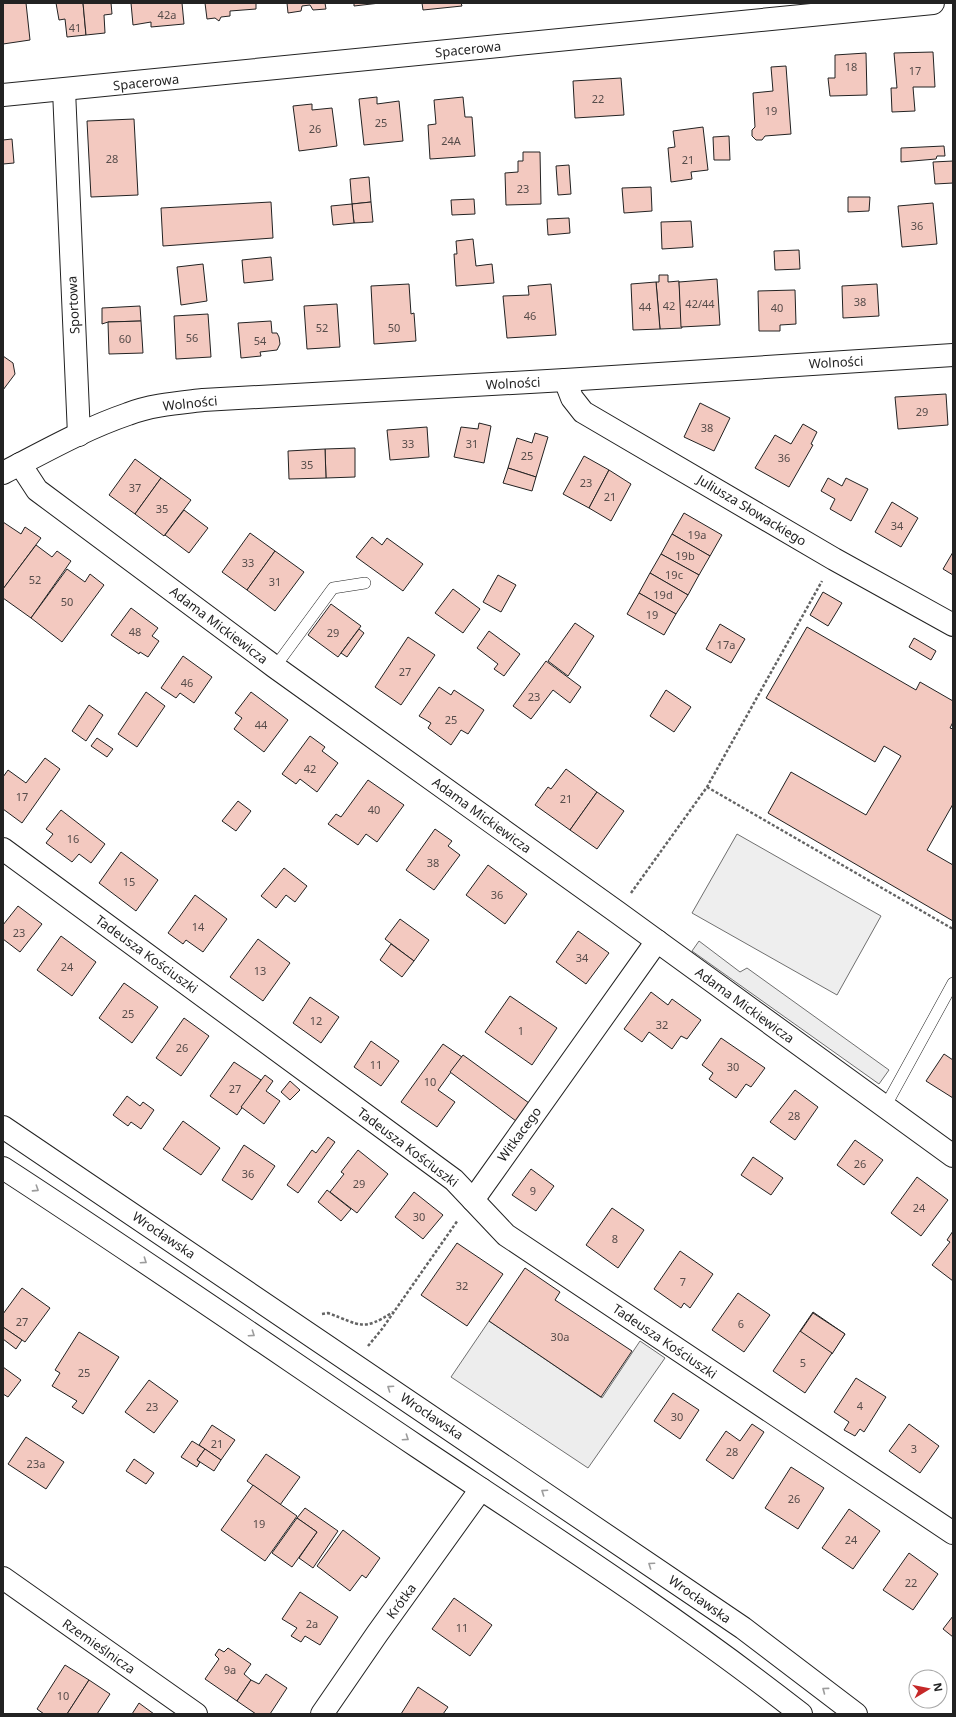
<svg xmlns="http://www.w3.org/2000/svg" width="956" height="1717" viewBox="0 0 956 1717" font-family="'Noto Sans',sans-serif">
<rect width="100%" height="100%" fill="#fff"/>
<polygon fill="#eee" stroke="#6f6f6f" points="737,834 881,916 837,995 692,913"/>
<g fill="#ededed" stroke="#6f6f6f">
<polygon points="699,941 740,972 747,968 889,1070 879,1084 692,951"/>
<polygon points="489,1321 602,1398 640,1341 665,1358 588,1468 451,1377"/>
</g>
<g fill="#f3c9c0" stroke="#222">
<polygon points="3,3 26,3 30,40 3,44"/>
<polygon points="56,3 83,3 86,35 67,37 65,19 59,20"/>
<polygon points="83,3 111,3 112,14 104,15 105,33 86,35"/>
<polygon points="131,3 182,3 184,24 151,27 151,22 133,25"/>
<polygon points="205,3 256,3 256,9 230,11 230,16 221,17 219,21 215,18 207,19"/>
<polygon points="287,3 325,3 326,9 313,10 310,5 302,6 301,11 288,13"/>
<polygon points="354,3 380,3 354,6"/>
<polygon points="422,3 461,3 462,6 423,10"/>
<polygon points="933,52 935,87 913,87 915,111 892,112 891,88 897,88 894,53"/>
<polygon points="866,53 867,95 830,96 828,78 835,78 835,55"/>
<polygon points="786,66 791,134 765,136 762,140 756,140 752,136 752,130 755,127 753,93 773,91 771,67"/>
<polygon points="621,78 624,115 575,118 573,81"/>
<polygon points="377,97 377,104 399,101 403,141 364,145 359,99"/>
<polygon points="463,97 465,117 472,117 475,156 430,159 428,125 436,124 434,100"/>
<polygon points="312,104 312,110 332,108 337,146 299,151 293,106"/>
<polygon points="134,119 138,195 91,197 87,121"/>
<polygon points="703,127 708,170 691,172 692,179 671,182 668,148 675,147 673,131"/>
<polygon points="729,136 730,160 714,160 713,137"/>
<polygon points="12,139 14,163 3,164 3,140"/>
<polygon points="944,146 945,156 937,156 936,159 901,162 901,148"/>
<polygon points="523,152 540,152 541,204 506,205 505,173 518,172 518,161 523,161"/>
<polygon points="953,161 953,183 935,184 933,162"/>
<polygon points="569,165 571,194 558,195 556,166"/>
<polygon points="369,177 371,202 352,204 350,179"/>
<polygon points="651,187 652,211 624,213 622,188"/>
<polygon points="848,197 870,197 869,211 848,212"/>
<polygon points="474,199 475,214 452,215 451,200"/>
<polygon points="271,202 273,238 163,246 161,208"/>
<polygon points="371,202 373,222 354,223 352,204"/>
<polygon points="933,203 937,244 902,247 898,206"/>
<polygon points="352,204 354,223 333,225 331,206"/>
<polygon points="569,218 570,233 548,235 547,219"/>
<polygon points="691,221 693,247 662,249 661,222"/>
<polygon points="473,239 476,266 492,264 494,283 456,286 454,254 457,254 456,241"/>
<polygon points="799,250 800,269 775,270 774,251"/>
<polygon points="271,257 273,280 244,283 242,260"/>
<polygon points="203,264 207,301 181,305 177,267"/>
<polygon points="659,275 668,275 668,282 679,281 682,328 660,329 656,282 659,282"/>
<polygon points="717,279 720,325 681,327 679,282"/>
<polygon points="656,282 660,329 633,330 631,284"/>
<polygon points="409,284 411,314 414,313 416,341 374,344 371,286"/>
<polygon points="551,284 556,335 507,338 503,296 529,295 528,286"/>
<polygon points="877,284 879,316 843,318 842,286"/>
<polygon points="795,290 796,324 780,325 780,331 759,331 758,291"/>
<polygon points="337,304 340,347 307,349 304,306"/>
<polygon points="140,306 141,321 108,322 102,324 102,308"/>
<polygon points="208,314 211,357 176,359 174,316"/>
<polygon points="141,321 143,353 109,354 108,322"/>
<polygon points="271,321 272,333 277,333 279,337 280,344 277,350 260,352 261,356 241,358 238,323"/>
<polygon points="3,356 13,363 15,374 3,390"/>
<polygon points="946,394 948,425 898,429 895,397"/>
<polygon points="700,403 730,418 714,451 684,437"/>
<polygon points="479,423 491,426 484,463 454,457 461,427 478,429"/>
<polygon points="803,424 817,432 811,444 813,445 789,487 755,468 775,435 791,444"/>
<polygon points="427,427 429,457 390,460 387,430"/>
<polygon points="535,433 548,437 536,477 508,468 517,438 532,443"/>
<polygon points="355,448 355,477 326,478 325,449"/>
<polygon points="325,449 326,478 289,479 288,451"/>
<polygon points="584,456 609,470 589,508 563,494"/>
<polygon points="135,459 161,478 135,514 109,495"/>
<polygon points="508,468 536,477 532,491 503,483"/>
<polygon points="609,470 631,484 611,521 589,508"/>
<polygon points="161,478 191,500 164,536 135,514"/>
<polygon points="828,478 842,486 846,478 868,489 851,521 830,509 835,499 821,491"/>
<polygon points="892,502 918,518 901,547 875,532"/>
<polygon points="184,510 208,528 189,553 165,535"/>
<polygon points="684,513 722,535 710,556 672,534"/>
<polygon points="3,522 21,534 25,527 41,538 3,589"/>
<polygon points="250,533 275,551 247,590 222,572"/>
<polygon points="672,534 710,556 699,575 661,554"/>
<polygon points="372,537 382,545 387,538 423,564 403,591 356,557"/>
<polygon points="36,545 52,557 57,551 71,561 31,618 3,598 3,589"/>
<polygon points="275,551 304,572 275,611 247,590"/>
<polygon points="953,552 953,575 943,569"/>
<polygon points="661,554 699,575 688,595 650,573"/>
<polygon points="67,569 85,582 90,574 104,585 62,642 31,618"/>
<polygon points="650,573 688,595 676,614 639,593"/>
<polygon points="498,575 516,585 501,612 483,602"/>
<polygon points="453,589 480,609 463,633 435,613"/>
<polygon points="823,592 842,603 828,626 810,615"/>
<polygon points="639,593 676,614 664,635 627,614"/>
<polygon points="331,604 361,626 338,657 308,635"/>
<polygon points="131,608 158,628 152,636 159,641 148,657 140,652 139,654 111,635"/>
<polygon points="575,623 594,636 568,676 548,661"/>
<polygon points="720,624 745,639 731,663 706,649"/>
<polygon points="807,627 916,690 920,682 953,701 953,722 950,728 953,729 953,804 927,850 953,865 953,921 768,813 791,772 866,815 901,756 884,746 875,762 766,698"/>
<polygon points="359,629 364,633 347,657 341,653"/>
<polygon points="489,631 520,654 504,676 494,669 498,664 477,648"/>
<polygon points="408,637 435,655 401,705 375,687"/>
<polygon points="914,638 936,651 931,660 909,647"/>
<polygon points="183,656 212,677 194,703 180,693 176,698 161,688"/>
<polygon points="546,661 581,687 570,703 553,690 531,719 513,706"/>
<polygon points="439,687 451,695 454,690 484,710 468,734 461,730 451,745 428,728 431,723 419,716"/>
<polygon points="666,690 691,707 674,732 650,716"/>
<polygon points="146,692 165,706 137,747 118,734"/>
<polygon points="251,692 288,720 264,752 234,729 242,718 235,713"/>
<polygon points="89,705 103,715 86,741 72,731"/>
<polygon points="310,736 325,747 322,751 338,763 317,792 300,779 296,784 282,774"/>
<polygon points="97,738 113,749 107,757 91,746"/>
<polygon points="45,758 60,769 22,823 3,809 3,777 8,770 26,783"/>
<polygon points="566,769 597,792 570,830 535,805 548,787 551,789"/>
<polygon points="368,780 404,805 377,842 366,834 358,845 328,824 336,814 341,817"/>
<polygon points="597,792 624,811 597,849 570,830"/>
<polygon points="238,801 251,811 236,831 222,821"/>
<polygon points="61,810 105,844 91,863 79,854 72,862 46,843 53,834 46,829"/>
<polygon points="435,829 452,841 448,846 460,855 434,890 406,870"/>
<polygon points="121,852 158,880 136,911 99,883"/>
<polygon points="488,865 527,894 505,924 466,895"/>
<polygon points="284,868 307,886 295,902 286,895 276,908 261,896"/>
<polygon points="195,895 227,919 203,952 186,940 183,944 168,933"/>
<polygon points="18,906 42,924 20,952 3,939 3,925"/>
<polygon points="400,919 429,940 414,961 385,939"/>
<polygon points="578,931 609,953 586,984 556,962"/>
<polygon points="61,936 96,962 72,996 37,970"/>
<polygon points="258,939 290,963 263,1001 230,977"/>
<polygon points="391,944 414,961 402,977 380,960"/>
<polygon points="124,983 158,1007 132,1043 99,1018"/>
<polygon points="651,992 668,1005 672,999 701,1020 687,1039 681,1036 672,1049 649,1032 642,1042 624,1029"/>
<polygon points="510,996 557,1028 532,1065 485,1032"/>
<polygon points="310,997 339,1017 321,1043 293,1023"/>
<polygon points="184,1018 209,1036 181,1076 156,1058"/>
<polygon points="721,1038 765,1068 751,1087 746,1084 736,1098 709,1079 713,1073 702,1065"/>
<polygon points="371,1041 399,1061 381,1086 354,1067"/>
<polygon points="443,1044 462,1057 438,1090 455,1102 437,1127 401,1102"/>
<polygon points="944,1054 953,1060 953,1098 926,1081"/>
<polygon points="463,1055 529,1103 516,1121 450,1072"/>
<polygon points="234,1062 261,1080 237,1115 210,1096"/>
<polygon points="265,1075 273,1081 266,1091 280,1101 264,1124 241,1107"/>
<polygon points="290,1081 300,1090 290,1100 281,1092"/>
<polygon points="795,1090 818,1107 795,1140 770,1122"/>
<polygon points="127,1096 140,1106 143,1102 154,1110 141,1129 131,1122 128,1126 113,1115"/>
<polygon points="183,1121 220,1148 201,1175 163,1149"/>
<polygon points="328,1137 335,1142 298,1193 287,1185 312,1150 316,1153"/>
<polygon points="855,1140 883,1160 864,1185 837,1165"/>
<polygon points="244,1145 275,1166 252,1200 222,1180"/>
<polygon points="358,1150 388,1174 357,1213 330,1192 344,1174 341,1172"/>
<polygon points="753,1157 783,1178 771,1195 741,1175"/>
<polygon points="531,1169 554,1186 536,1211 512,1195"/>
<polygon points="917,1177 948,1200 921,1236 891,1213"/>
<polygon points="327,1190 351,1209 341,1221 318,1202"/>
<polygon points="414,1192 443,1215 423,1239 395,1217"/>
<polygon points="612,1208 644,1230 618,1268 586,1245"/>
<polygon points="953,1231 953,1281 932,1265 950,1242 947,1240"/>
<polygon points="457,1243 503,1274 467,1326 421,1295"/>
<polygon points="680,1251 713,1274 690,1308 684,1303 681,1308 654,1289"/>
<polygon points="525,1268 560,1292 555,1300 632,1351 601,1397 489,1321"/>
<polygon points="22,1288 50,1308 25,1342 3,1327 3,1314"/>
<polygon points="738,1293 770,1315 744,1352 712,1330"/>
<polygon points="813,1312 845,1334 832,1353 800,1331"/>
<polygon points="813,1313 845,1334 832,1354 800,1332"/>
<polygon points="3,1327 22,1340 16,1349 3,1339"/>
<polygon points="800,1331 832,1353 805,1393 773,1371"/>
<polygon points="79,1332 119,1357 83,1414 72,1407 77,1401 52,1386 60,1373 55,1370"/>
<polygon points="3,1367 21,1380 8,1397 3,1394"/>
<polygon points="856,1378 886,1397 864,1432 860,1429 855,1436 844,1430 849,1422 834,1412"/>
<polygon points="149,1380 178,1401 154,1433 125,1412"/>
<polygon points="673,1393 699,1410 680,1439 654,1421"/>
<polygon points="752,1424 764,1432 733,1479 706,1460 726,1431 740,1441"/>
<polygon points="909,1424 939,1446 920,1473 889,1451"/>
<polygon points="212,1425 235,1440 221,1460 199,1445"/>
<polygon points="26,1437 64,1462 46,1489 8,1464"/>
<polygon points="192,1441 205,1449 197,1460 200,1462 197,1467 181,1457"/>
<polygon points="205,1449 221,1460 214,1471 197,1460"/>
<polygon points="266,1454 300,1477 280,1505 247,1481"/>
<polygon points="134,1459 154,1473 146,1484 126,1471"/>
<polygon points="791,1467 824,1488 798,1529 765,1508"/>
<polygon points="253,1485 297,1516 265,1561 221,1530"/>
<polygon points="305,1508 338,1531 313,1568 299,1558 317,1532 297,1518"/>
<polygon points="849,1509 880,1531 853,1569 822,1548"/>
<polygon points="297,1518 317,1532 292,1567 272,1553"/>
<polygon points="343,1530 380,1558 366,1578 362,1575 350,1591 317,1566"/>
<polygon points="909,1553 938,1574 913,1610 883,1590"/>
<polygon points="300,1592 338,1617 320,1645 305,1636 301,1642 291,1636 297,1628 282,1619"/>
<polygon points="454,1598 492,1625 470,1656 432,1629"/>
<polygon points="953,1616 953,1637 943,1629"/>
<polygon points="228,1648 251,1664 244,1674 251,1680 237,1701 205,1679 219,1659 215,1655 219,1649 224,1652"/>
<polygon points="65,1665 89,1680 67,1714 44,1714 37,1709"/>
<polygon points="266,1674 287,1688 270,1714 256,1714 237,1701 251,1680 259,1684"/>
<polygon points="89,1680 110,1694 97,1714 67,1714"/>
<polygon points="418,1687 448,1707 443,1714 401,1714"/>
<polygon points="139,1703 154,1714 132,1714"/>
</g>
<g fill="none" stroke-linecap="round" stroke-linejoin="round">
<defs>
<g id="lane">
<polyline points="275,667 333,588 365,583"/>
<polyline points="885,1107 953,983"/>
</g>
<g id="street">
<polyline points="64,90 79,435"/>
<polyline points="3,95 933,3"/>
<polyline points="565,380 572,398 583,412 834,559 953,625"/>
<polyline points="20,464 37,490 275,667 617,912 953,1156"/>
<path d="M3,473C44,452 84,429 128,414C151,405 178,403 203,400L565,380L953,355"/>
<polyline points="3,849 454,1180 506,1235 953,1533"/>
<polyline points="473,1200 657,941"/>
<polyline points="3,1578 196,1714"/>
<polyline points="322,1714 377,1634 481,1489"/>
</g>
<g id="secondary">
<polyline points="3,1127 743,1628 856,1714"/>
<path d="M3,1168C143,1259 280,1354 418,1447C547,1533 679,1618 801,1714"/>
</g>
</defs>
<use href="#lane" stroke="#222" stroke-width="12"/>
<use href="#street" stroke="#222" stroke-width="24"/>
<use href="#secondary" stroke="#222" stroke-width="24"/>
<g stroke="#646464" stroke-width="2.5" stroke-dasharray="3 2" stroke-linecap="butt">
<polyline points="707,787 953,929"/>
<polyline points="631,893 707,787 822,581"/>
<path d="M322,1314L328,1313C361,1325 362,1332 393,1312"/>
<polyline points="368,1346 382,1329 458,1220"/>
</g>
<use href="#lane" stroke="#fff" stroke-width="11"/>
<use href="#street" stroke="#fff" stroke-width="22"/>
<use href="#secondary" stroke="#fff" stroke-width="22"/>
</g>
<defs><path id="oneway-chevron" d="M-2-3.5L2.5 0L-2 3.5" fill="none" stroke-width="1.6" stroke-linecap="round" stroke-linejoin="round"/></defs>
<g stroke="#9c9c9c">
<use href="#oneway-chevron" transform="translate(36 1189) rotate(33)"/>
<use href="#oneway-chevron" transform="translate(144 1261) rotate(34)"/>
<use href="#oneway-chevron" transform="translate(252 1334) rotate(34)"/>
<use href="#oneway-chevron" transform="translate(390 1388) rotate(-146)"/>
<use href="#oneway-chevron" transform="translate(406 1438) rotate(34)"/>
<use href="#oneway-chevron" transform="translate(544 1492) rotate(-146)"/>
<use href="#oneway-chevron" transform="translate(651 1565) rotate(-145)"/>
<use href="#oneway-chevron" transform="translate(825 1690) rotate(-143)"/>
</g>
<g text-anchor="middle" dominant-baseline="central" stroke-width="3" stroke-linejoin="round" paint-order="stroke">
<g font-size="11" fill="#564c4a">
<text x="167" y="14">42a</text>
<text x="75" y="27">41</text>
<text x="851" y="66">18</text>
<text x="915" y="70">17</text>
<text x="598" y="98">22</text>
<text x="771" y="110">19</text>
<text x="381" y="122">25</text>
<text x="315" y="128">26</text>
<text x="451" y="140">24A</text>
<text x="112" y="158">28</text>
<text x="688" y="159">21</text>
<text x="523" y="188">23</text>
<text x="917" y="225">36</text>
<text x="860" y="301">38</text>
<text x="700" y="303">42/44</text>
<text x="669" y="305">42</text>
<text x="645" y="306">44</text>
<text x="777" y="307">40</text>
<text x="530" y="315">46</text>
<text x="322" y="327">52</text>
<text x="394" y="327">50</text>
<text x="192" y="337">56</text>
<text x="125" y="338">60</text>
<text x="260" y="340">54</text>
<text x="922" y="411">29</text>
<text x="707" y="427">38</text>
<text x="408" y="443">33</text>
<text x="472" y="443">31</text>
<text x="527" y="455">25</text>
<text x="784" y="457">36</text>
<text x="307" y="464">35</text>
<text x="586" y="482">23</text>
<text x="135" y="487">37</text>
<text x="610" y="496">21</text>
<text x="162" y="508">35</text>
<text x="897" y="525">34</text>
<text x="697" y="534">19a</text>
<text x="685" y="555">19b</text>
<text x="248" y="562">33</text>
<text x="674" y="574">19c</text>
<text x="35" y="579">52</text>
<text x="275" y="581">31</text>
<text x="663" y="594">19d</text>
<text x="67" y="601">50</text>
<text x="652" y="614">19</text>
<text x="135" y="631">48</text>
<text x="333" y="632">29</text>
<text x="726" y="644">17a</text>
<text x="405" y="671">27</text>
<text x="187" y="682">46</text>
<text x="534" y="696">23</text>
<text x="451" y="719">25</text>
<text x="261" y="724">44</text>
<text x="310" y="768">42</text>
<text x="22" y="796">17</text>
<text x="566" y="798">21</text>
<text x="374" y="809">40</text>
<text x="73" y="838">16</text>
<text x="433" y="862">38</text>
<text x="129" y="881">15</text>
<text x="497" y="894">36</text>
<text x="198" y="926">14</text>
<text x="19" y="932">23</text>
<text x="582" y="957">34</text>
<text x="67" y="966">24</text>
<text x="260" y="970">13</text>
<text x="128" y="1013">25</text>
<text x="316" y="1020">12</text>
<text x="662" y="1024">32</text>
<text x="521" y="1030">1</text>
<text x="182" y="1047">26</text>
<text x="376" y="1064">11</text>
<text x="733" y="1066">30</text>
<text x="430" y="1081">10</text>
<text x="235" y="1088">27</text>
<text x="794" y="1115">28</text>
<text x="860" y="1163">26</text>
<text x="248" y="1173">36</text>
<text x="359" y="1183">29</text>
<text x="533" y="1190">9</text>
<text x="919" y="1207">24</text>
<text x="419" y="1216">30</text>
<text x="615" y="1238">8</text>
<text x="683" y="1281">7</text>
<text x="462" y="1285">32</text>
<text x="22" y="1321">27</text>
<text x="741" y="1323">6</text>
<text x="560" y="1336">30a</text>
<text x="803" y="1362">5</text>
<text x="84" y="1372">25</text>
<text x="860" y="1405">4</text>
<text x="152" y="1406">23</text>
<text x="677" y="1416">30</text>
<text x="217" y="1443">21</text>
<text x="914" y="1448">3</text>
<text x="732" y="1451">28</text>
<text x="36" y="1463">23a</text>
<text x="794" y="1498">26</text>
<text x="259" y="1523">19</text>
<text x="851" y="1539">24</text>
<text x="911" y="1582">22</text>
<text x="312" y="1623">2a</text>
<text x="462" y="1627">11</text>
<text x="230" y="1669">9a</text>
<text x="63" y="1695">10</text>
</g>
<g font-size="13" fill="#222" stroke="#fff">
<text transform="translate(468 49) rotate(-6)">Spacerowa</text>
<text transform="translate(146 82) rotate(-6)">Spacerowa</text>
<text transform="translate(73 305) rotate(-93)">Sportowa</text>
<text transform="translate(836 362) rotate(-3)">Wolności</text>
<text transform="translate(513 383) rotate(-3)">Wolności</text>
<text transform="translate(190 403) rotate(-6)">Wolności</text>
<text transform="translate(752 510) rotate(31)">Juliusza Słowackiego</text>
<text transform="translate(219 625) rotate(37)">Adama Mickiewicza</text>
<text transform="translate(482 815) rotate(36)">Adama Mickiewicza</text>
<text transform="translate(147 954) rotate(36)">Tadeusza Kościuszki</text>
<text transform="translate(745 1005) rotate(36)">Adama Mickiewicza</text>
<text transform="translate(519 1134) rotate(-54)">Witkacego</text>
<text transform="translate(408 1147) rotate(37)">Tadeusza Kościuszki</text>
<text transform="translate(164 1235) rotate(34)">Wrocławska</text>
<text transform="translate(665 1341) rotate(34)">Tadeusza Kościuszki</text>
<text transform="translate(432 1416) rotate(34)">Wrocławska</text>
<text transform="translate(700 1599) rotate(35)">Wrocławska</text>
<text transform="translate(401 1601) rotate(-54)">Krótka</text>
<text transform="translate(99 1646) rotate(35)">Rzemieślnicza</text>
</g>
</g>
<rect width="956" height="1717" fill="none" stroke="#222222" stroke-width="8"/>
<g transform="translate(928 1689) rotate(80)"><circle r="19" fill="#ffffff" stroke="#a7a7a7"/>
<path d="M0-3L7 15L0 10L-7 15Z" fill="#c62828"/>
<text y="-6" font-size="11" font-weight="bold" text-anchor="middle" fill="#222222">N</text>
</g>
</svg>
